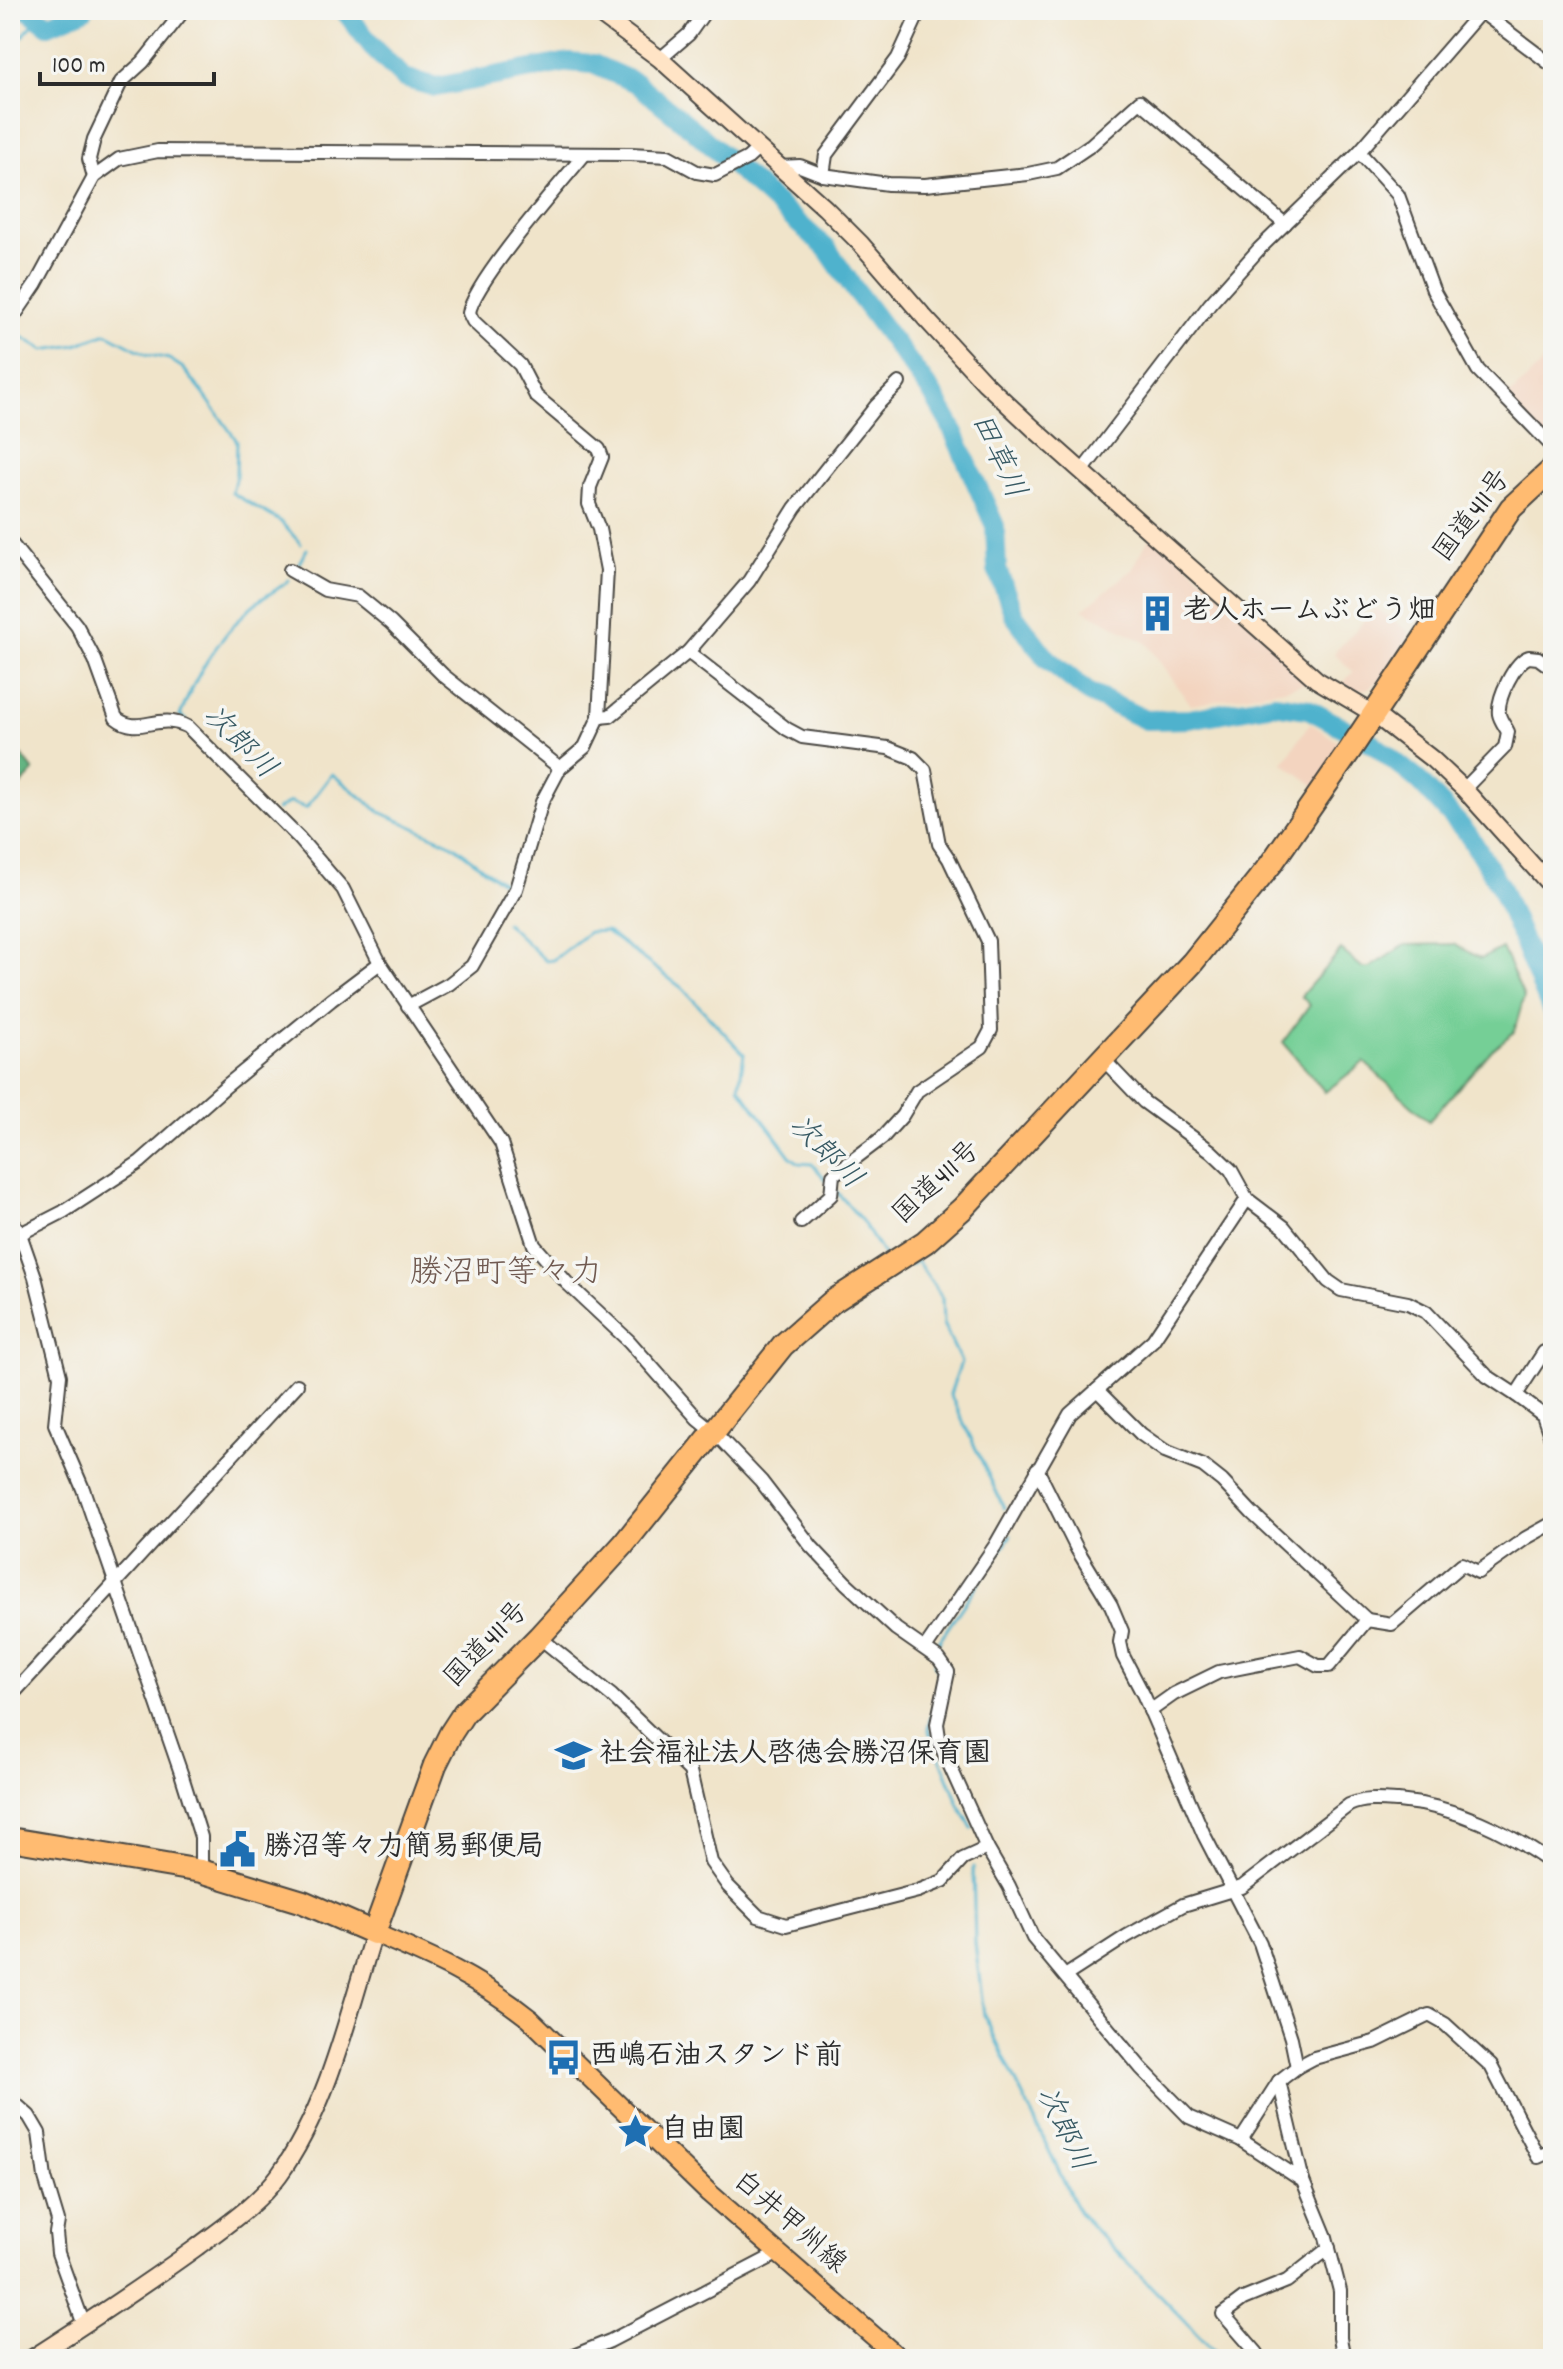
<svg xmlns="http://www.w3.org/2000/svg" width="1563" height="2369" viewBox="0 0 1563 2369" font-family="Dekko,'Klee One',sans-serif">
<rect width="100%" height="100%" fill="#f6f6f2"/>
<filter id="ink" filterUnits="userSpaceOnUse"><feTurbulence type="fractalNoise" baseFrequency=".0125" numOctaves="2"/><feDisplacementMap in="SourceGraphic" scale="16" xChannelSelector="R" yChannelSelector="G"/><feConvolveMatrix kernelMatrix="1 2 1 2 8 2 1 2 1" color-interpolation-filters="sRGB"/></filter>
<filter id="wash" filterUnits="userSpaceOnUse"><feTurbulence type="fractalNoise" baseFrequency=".006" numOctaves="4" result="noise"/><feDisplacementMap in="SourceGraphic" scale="32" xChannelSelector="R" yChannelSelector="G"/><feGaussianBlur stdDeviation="1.8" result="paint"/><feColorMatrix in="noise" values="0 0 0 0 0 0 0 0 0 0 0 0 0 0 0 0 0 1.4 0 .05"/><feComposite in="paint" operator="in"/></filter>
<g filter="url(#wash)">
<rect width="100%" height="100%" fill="#f0e4ca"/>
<g fill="#f3d4bf">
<polygon points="1553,349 1553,447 1506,399 1537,369"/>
<polygon points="1152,533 1317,680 1284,689 1191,705 1146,643 1083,609 1132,570"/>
<polygon points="1376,608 1408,631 1409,635 1382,678 1367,689 1356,691 1342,684 1353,672 1334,653"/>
<polygon points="1310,723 1350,750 1322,791 1283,763"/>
</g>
<polygon fill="#75cf96" stroke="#507d60" stroke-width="2" points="1454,944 1481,959 1502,948 1524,997 1514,1032 1492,1050 1429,1121 1364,1062 1325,1092 1283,1042 1310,1005 1301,996 1341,950 1363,968 1369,968 1405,945"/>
<polygon fill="#60b27f" stroke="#466e55" stroke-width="2" points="10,740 34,771 10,797"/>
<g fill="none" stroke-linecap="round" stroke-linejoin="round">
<g stroke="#4fb2cd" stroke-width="3">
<polyline points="10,50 38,19"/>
<polyline points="15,184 18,188"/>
<polyline points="10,212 14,200"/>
<polyline points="14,332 44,350 76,345 106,333 146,354 169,359 183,368 203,393 237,441 236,476 232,493 280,521 301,544"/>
<polyline points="299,563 307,549"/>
<path d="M186,720L180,716C196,674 216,642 248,610C259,598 276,592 289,580"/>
<polyline points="277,810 290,802 306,808 332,774 380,812 453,845 494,877 511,887"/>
<polyline points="506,923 546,961 553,960 589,932 606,931 682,988 744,1054 739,1087 790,1156 799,1163 812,1164 829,1183"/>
<polyline points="837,1192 862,1221 884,1256"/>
<polyline points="910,1265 917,1261 942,1298 943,1324 961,1362 950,1394 1004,1508"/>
<polyline points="937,1644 1011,1535"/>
<polyline points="934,1663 942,1680"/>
<polyline points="934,1745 928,1728 936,1699"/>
<polyline points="939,1755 959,1805 972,1828"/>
<polyline points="973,1867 975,1943 984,2015 1079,2213 1222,2359"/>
</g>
<g stroke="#4fb2cd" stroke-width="20">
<polyline points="28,10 48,25 84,10"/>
<polyline points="344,10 375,50 404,78 436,87 569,62 593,64 636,83 694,130 827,249 855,290 932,393 950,424 995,526 997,569 1014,615 1047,659 1089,693 1146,720 1189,719 1274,704 1308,709 1372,743 1419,781 1468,834 1500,886 1553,1014"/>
</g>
</g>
</g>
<g filter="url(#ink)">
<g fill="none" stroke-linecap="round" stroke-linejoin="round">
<defs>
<g id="street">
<polyline points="1479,10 1553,66"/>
<polyline points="660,59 689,34 706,10"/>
<polyline points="1359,152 1398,195 1433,290 1478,370 1553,447"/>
<polyline points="779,167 800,166 823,175 888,184 925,185 1028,174 1057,168 1091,145 1140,101 1285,224"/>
<polyline points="823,175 826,155 898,58 920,10"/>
<polyline points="94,177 89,159 94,139 121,82 143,62 184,10"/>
<polyline points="10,322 36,284 94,177 119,159 158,151 630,154 668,156 697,172 715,175 748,158 759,148"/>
<polyline points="1083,470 1210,304 1259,249 1359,152 1482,10"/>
<path d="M10,542L77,626L95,660L116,718C140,737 157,711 188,727L299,838L343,889L380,963L501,1143L534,1245L567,1283L629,1341L697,1418L714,1432L761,1481L811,1546L846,1583L896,1629L939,1659L948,1672L937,1724L940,1744L987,1848L1009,1886L1033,1938L1141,2068L1189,2117L1241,2140L1303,2181"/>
<polyline points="290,570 325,590 358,596 391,623 443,675 560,768"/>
<polyline points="688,652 787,729 802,737 888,748 913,758 925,770 939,844 949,859 988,941 991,1030 982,1047 917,1091 902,1116 882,1138 833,1175 831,1195 801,1222"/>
<polyline points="599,717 610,716 688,652 749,581 795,508 876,406 899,383"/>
<path d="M1464,789L1505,747L1508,732C1505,726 1500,720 1499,714C1497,698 1515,661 1529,657L1538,658L1553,669"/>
<path d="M408,1006L449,984L472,966L516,889L542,802L560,768L585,747L599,717L607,570L599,529L589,504L590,487L602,457L599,449L536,396L520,365L473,321L469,313C473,283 561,183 584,155"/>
<polyline points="1103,1059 1144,1102 1211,1151 1231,1170 1247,1199 1284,1227 1328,1281 1341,1290 1408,1303 1426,1312 1487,1376 1516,1395"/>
<polyline points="10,1217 20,1234 35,1277 60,1376 55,1424 83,1489 181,1773 201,1837 201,1871"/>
<polyline points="20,1234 63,1212 140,1162 226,1086 331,1000 380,963"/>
<polyline points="1553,1350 1544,1352 1516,1395 1543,1415 1553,1444"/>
<polyline points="1097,1390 1141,1434 1165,1451 1203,1466 1222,1481 1252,1513 1367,1620"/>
<polyline points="1037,1469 1077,1549 1111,1605 1122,1631 1120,1642 1123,1656 1144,1696 1204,1835 1260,1943 1291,2038 1297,2067"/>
<polyline points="539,1637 612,1696 690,1771 711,1862 728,1886 758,1916 786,1925 918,1891 943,1881 963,1859 987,1848"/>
<polyline points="926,1647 995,1546 1070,1414 1153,1340 1247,1199"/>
<polyline points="10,1697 297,1385"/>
<polyline points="1150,1711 1174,1694 1219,1672 1300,1656 1318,1666 1329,1666 1367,1620 1392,1624 1462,1564 1478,1572 1526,1538 1553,1523"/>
<path d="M1065,1976L1127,1936L1183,1905L1242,1887L1349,1805C1365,1798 1381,1800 1398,1801C1456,1806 1506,1831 1553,1864"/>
<polyline points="1279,2081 1303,2181 1326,2237 1340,2291 1340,2338 1344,2359"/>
<polyline points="10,2099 29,2116 39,2133 45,2178 58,2221 56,2233 58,2253 84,2325"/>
<polyline points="1241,2140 1279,2081 1297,2067 1314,2058 1374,2042 1429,2015 1445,2024 1491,2066 1538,2157 1553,2150"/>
<polyline points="566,2359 610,2341 779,2253"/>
<polyline points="1253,2359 1257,2353 1223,2314 1243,2299 1287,2281 1329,2248"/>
</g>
<g id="secondary">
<polyline points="594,10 660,59 825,208 861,244 925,318 985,383 1033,428 1317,680 1374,714 1432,759 1464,789 1553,888"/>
<path d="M31,2359C87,2323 143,2286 197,2247C226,2225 258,2204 279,2175C328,2108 349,2011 374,1933"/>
</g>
<path id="primary" d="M374,1933C435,1959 477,1977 530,2019L709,2193L900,2359"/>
<polyline id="highway" points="10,1839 201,1871 303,1902 374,1933 435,1765 451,1733 464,1713 539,1637 623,1545 783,1345 832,1302 925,1242 963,1208 1192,963 1271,864 1350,750 1511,508 1553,469"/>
</defs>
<use href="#street" stroke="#494743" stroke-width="16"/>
<use href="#secondary" stroke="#494743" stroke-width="20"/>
<use href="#primary" stroke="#494743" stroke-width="22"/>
<use href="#highway" stroke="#494743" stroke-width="26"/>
<use href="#street" stroke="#fff" stroke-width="12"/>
<use href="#secondary" stroke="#ffe4c6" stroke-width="16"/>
<use href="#primary" stroke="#ffbb71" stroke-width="18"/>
<use href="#highway" stroke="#ffbb71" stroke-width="22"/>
</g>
</g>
<defs>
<symbol id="building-bare" viewBox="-9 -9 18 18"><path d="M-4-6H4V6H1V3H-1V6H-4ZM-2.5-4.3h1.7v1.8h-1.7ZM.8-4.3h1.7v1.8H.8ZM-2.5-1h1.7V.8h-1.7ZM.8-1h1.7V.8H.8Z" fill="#1f6fb2" stroke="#f6f6f2" stroke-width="2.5" paint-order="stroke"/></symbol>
<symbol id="school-bare" viewBox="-9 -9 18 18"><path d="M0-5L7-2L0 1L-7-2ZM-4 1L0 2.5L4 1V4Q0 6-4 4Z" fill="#1f6fb2" stroke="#f6f6f2" stroke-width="2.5" paint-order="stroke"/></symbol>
<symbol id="civic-bare" viewBox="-9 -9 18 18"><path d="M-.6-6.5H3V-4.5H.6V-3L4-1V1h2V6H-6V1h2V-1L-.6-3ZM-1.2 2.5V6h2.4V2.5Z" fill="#1f6fb2" stroke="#f6f6f2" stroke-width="2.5" paint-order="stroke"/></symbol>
<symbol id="bus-bare" viewBox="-9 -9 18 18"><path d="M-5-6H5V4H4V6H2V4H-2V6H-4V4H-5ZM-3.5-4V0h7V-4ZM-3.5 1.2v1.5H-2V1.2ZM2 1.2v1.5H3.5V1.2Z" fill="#1f6fb2" stroke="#f6f6f2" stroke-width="2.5" paint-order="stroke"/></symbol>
<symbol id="sight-bare" viewBox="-9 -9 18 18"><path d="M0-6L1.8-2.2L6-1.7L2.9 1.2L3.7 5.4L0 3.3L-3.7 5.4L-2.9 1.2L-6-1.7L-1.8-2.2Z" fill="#1f6fb2" stroke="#f6f6f2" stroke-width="2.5" paint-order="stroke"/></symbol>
</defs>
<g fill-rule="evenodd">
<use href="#building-bare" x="1132" y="588" width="51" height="51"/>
<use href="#school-bare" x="548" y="1730" width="51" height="51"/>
<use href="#civic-bare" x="212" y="1824" width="51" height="51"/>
<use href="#bus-bare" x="538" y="2032" width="51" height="51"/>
<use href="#sight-bare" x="610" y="2106" width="51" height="51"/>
</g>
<g text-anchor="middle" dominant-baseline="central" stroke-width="7" stroke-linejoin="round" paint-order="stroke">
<g font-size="28" fill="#2b2b2b" stroke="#f6f6f2">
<text transform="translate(1474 517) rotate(-53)">国道411号</text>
<text transform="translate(938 1184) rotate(-43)">国道411号</text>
<text transform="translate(488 1646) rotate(-46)">国道411号</text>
<text transform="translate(788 2224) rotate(41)">白井甲州線</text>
</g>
<g font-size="28" font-weight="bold" fill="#2b2b2b" stroke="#f6f6f2" text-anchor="start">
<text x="1183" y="613">老人ホームぶどう畑</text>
<text x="599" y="1756">社会福祉法人啓徳会勝沼保育園</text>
<text x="264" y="1849">勝沼等々力簡易郵便局</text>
<text x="590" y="2058">西嶋石油スタンド前</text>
<text x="661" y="2132">自由園</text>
</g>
<g font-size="30" font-style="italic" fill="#385a64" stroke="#f6f6f2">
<text transform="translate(996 457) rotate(65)">田草川</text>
<text transform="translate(238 744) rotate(45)">次郎川</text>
<text transform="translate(824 1154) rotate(45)">次郎川</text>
<text transform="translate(1062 2130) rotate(64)">次郎川</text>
</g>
<g font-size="32" fill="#705a51" stroke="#f6f6f2">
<text x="506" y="1275">勝沼町等々力</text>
</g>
</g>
<rect width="1563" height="2369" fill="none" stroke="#f6f6f2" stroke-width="40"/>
<path d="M40 72v12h174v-12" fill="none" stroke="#2b2b2b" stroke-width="4"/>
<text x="52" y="72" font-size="24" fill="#2b2b2b" stroke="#f6f6f2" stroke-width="6" paint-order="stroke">100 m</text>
</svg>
